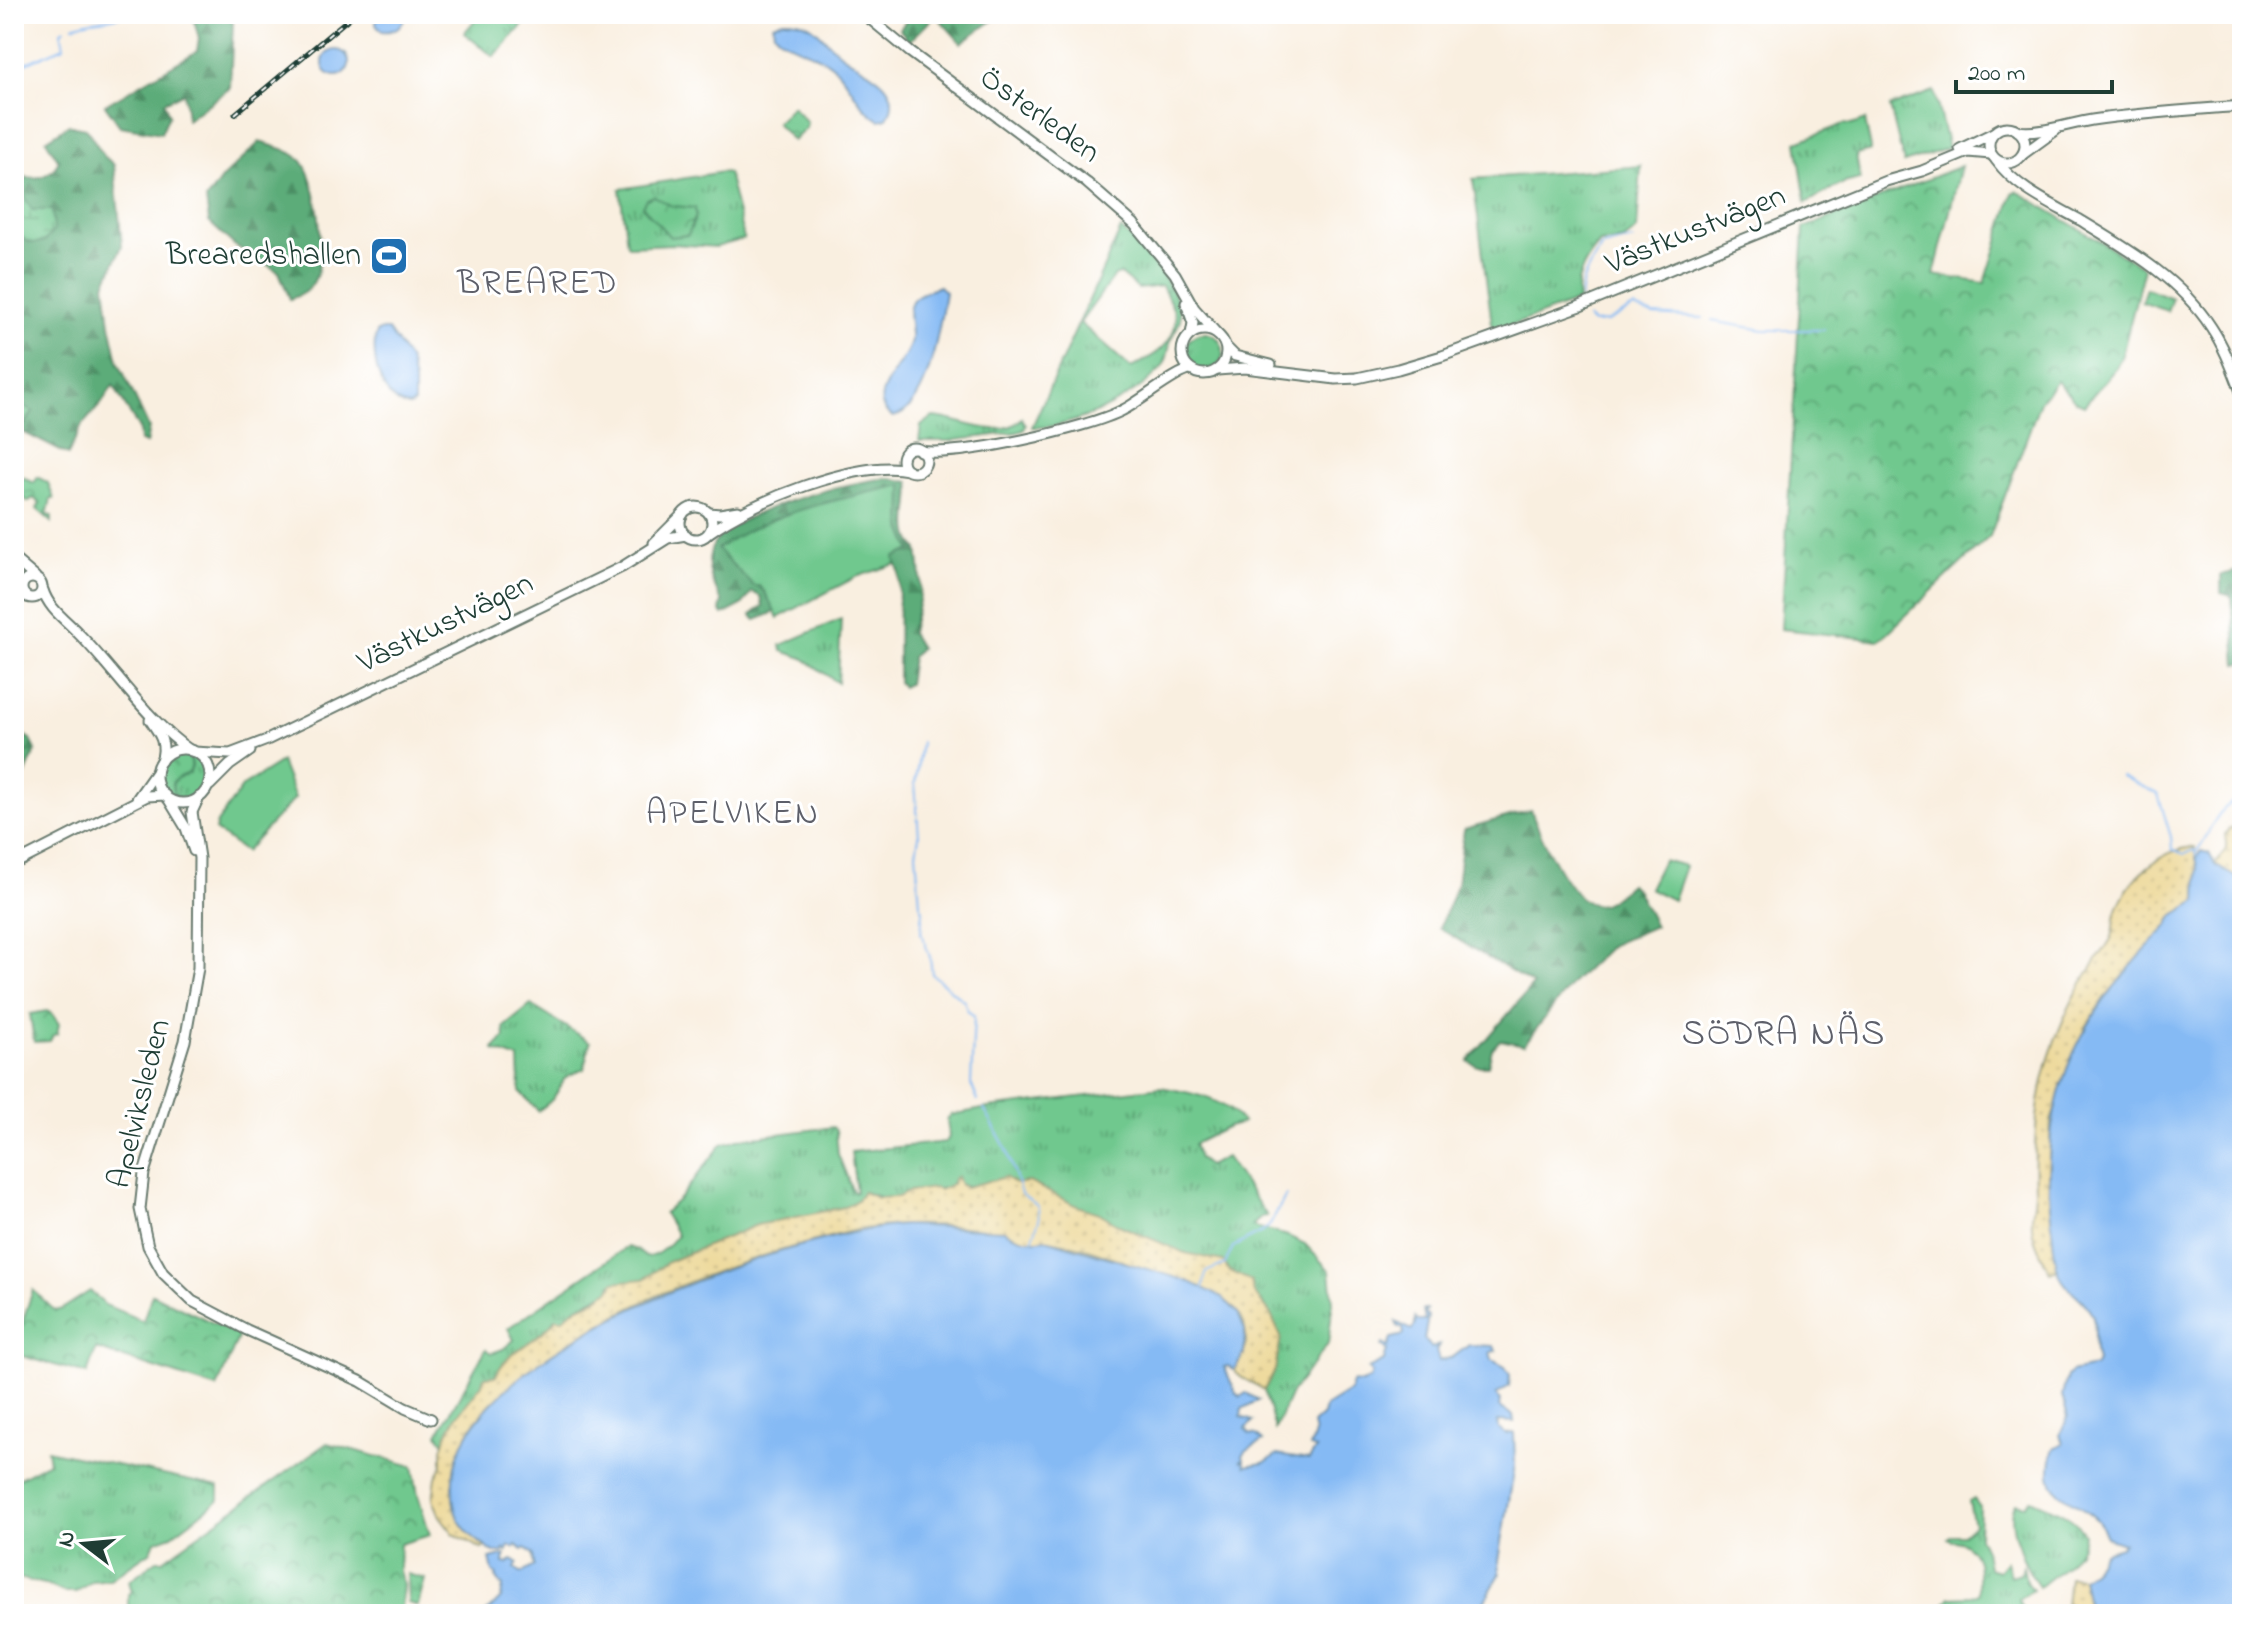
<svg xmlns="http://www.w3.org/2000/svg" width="2256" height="1628" viewBox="0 0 2256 1628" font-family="'Indie Flower',sans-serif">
<defs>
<pattern id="grass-tufts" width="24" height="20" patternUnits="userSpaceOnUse" patternTransform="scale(2)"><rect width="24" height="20" fill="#6fc88e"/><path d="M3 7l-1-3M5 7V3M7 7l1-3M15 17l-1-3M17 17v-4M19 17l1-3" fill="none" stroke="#5ba475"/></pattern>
<pattern id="forest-firs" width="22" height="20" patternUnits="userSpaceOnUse" patternTransform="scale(2)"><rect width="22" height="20" fill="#5bac79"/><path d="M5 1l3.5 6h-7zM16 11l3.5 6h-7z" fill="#4b8d64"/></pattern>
<pattern id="wetland-marsh" width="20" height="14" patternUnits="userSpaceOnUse" patternTransform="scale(2)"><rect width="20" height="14" fill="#6fc88e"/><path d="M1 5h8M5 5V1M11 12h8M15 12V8" fill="none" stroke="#5ba475"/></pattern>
<pattern id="sand-dots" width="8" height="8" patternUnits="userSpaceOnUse" patternTransform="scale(2)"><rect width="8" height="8" fill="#eeda9e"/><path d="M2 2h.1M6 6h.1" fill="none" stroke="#ccbc89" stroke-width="1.8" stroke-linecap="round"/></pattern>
<pattern id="park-crowns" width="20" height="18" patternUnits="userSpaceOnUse" patternTransform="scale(2)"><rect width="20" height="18" fill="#6fc88e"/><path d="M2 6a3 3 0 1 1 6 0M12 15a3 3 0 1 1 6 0" fill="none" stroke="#5ba475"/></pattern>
</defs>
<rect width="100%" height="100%" fill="#fff"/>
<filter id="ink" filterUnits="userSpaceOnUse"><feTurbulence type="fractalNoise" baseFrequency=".0125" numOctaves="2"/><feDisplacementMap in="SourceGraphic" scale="16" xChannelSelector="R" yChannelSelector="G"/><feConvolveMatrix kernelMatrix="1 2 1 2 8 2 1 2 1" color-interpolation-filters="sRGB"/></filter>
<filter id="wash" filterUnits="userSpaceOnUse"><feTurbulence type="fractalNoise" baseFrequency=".006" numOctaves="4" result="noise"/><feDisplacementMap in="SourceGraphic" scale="32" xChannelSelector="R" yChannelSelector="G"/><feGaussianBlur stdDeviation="1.8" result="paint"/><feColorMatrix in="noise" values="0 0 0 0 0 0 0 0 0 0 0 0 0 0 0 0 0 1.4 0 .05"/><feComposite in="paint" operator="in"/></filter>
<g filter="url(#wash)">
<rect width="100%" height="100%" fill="#f9efe0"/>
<g fill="url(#grass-tufts)" stroke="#478261" stroke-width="2" fill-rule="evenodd">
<polygon points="480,14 533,14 494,57 464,33"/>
<polygon points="1934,91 1948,148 1904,163 1890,107"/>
<polygon points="1865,120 1871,149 1871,151 1856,155 1860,179 1844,183 1806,203 1797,142 1844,124 1851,125"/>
<path d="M1641,166L1637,230L1624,240L1600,243C1585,260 1574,278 1578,301L1493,332L1473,179Z"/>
<polygon points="722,172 728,173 744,239 716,247 672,244 630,246 627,244 620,189"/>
<path d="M1121,229C1140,247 1183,291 1180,320C1179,326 1174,331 1172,337C1168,347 1169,357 1163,366C1140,396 1070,431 1032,427ZM1120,274L1138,289L1162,286C1166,295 1174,307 1175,316C1178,344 1151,358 1131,368L1080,323L1114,276Z"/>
<circle cx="1204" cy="352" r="19"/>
<path d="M933,417C959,418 1001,443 1022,418L1026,425L1024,430L1018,432L949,441H919L921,426Z"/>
<polygon points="841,619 838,683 803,658 782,651 781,645"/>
<path d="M182,752L199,758L207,774L201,791C188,802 166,801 174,779L185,775L192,766L191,760Z"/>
<path d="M531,1005L590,1042L584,1069C556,1080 568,1077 554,1097C551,1102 543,1107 538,1111L520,1092L519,1059L494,1050V1048L505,1037L504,1027Z"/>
<path d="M1161,1087C1189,1093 1224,1097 1243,1123L1228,1127L1194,1144L1199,1159L1208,1166L1226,1157L1267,1216L1261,1217L1252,1226L1288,1236L1305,1244L1330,1271L1333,1302L1328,1344L1291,1393L1275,1429L1264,1390L1275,1370L1281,1337L1265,1306L1254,1293L1252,1284L1228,1270L1224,1262L1185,1253L1121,1226L1099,1213L1077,1206L1029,1182L1015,1184C999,1170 978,1190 960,1185L957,1177L947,1188L910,1191L900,1197L884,1198L863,1192L857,1200L845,1207L757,1225L668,1262L644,1279L612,1284L610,1290L575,1308L563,1319H554C543,1345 505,1350 496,1376L484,1377L482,1384L457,1417L444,1443L438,1434L486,1349L492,1353L503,1349L514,1340L508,1328L627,1247L637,1250L645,1257C659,1257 668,1245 677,1235L664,1213L679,1199L722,1144L738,1139L833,1127L836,1131L838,1154L853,1192H856L851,1152L946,1142L949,1137L947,1120L951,1115L988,1108Z"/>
<polygon points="47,1450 219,1487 219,1500 172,1535 155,1541 151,1551 110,1579 92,1581 76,1592 63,1592 48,1585 14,1577 14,1481 49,1462"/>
<path d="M1974,1499L1980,1507L1979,1537L1985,1550L1988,1568L1998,1571L2006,1561L2010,1576L2020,1573L2023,1566L2026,1581L2033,1590L2018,1599L2025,1614H1946L1945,1603L1950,1597L1972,1596L1978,1593C1978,1575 1981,1556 1966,1545C1960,1540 1954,1543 1948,1538L1951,1535H1963L1974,1525L1969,1502Z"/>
<path d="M2031,1499C2048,1507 2075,1515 2084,1534C2081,1559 2056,1572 2039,1587C2027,1571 2003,1521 2016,1503L2025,1505Z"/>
<polygon points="407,1574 425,1579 418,1606 408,1603"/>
</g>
<g fill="url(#forest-firs)" stroke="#3d7456" stroke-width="2">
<polygon points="192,14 221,14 233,22 230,88 187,120 184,92 164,102 169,115 161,133 120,126 105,105 197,51 199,38"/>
<polygon points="911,14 1002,14 961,43 936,15 909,42 900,29"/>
<path d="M69,125L86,128L104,156L114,165L122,246L105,284L110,324L118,361L149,428L146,444L140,441L139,429L113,385L102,403L82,425L68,455L21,431L33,412L22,405L20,394L14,387V175C33,180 49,180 59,161L46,140Z"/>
<path d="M260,142C272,146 291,150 300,159C319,178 327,258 314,281C309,291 301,295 290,299L279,272L234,245L209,222L206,200L222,178Z"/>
<path d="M891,478L910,482C914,503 899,532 918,549C920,563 922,581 920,595C919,606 913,620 911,633L920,648L912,657L908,684L902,687L898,682L899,571L894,557L911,550L902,528V486L824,503L768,522L718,548L726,559L765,592L775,612L756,620L751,615L763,606L761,597L752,592L742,605L723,615L720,610L722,602C713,584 705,570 711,550C723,512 854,480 891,478Z"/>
<polygon points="2242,570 2242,663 2237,664 2232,596 2221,593 2221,575"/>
<path d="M14,728L31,740L36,750C29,768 18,785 17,806C17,819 22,831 19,845L14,848Z"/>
<path d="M1531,810C1539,832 1568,899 1592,904C1606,908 1620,893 1630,884L1637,891L1655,926L1611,945L1571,984L1524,1045L1500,1040L1492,1049L1488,1066H1477L1468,1061L1533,985L1439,928L1457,885L1464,829Z"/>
</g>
<path fill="url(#wetland-marsh)" stroke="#478261" stroke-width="2" d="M18,193H22L32,210H52L54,230L45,241C14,252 14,216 14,196Z"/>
<g fill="url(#sand-dots)" stroke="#868c69" stroke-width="2">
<path d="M2242,826V881L2215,865C2223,854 2229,851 2225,837L2230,829Z"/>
<path d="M2194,847L2198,867L2197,901L2174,915L2167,927L2108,994L2086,1027L2051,1121L2048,1175L2057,1269L2050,1272C2043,1258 2033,1242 2032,1226C2031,1214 2035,1202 2035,1190C2032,1112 2042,1053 2081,985C2090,969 2102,954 2111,939C2116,929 2113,920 2117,910C2128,879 2161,849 2194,847Z"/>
<path d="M957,1177L960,1185L966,1187L1005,1177L1015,1184L1029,1182L1077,1206L1099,1213L1121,1226L1185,1253L1223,1261L1228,1270L1251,1281L1254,1293L1270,1313L1281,1337L1275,1370L1264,1390C1254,1382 1241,1381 1234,1370C1237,1363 1244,1357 1245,1349C1255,1296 1190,1284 1154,1272C1120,1261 1084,1245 1049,1240C1043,1239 1037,1241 1031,1241C1021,1239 1012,1233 1003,1232C960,1225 913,1222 870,1228C850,1230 830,1237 811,1242C707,1270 594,1314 512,1385C503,1393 493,1400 485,1410C468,1429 455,1454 453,1480C451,1511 462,1528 485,1547L482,1549L454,1534L440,1516L433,1499L436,1477L442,1466V1449L446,1436L456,1417L482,1384L484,1377L496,1376C503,1353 541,1340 556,1318L563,1319C571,1309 581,1307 592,1301C599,1298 602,1293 610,1290L614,1282L644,1279L668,1262L757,1225L845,1207L857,1200L863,1192L877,1198L898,1197L910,1191L934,1188L939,1190L952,1184L953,1179Z"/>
<polygon points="2069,1577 2082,1578 2089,1614 2071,1614 2066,1606"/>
</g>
<g fill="url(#park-crowns)" stroke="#478261" stroke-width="2">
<polygon points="792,106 807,122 806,128 793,141 776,123"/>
<polygon points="1961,166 1934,275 1985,283 2013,193 2017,191 2144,268 2122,355 2116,368 2084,405 2075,401 2057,381 2041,399 1990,536 1880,640 1781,629 1804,228"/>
<polygon points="654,196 672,206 695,208 696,216 688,235 670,237 642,206 646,199"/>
<path d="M23,477L34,483L38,477L48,483L54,499H51L47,515L52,516V522L37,509L40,503L33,498L28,502C19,494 13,490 18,478L21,480Z"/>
<path d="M182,752C191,757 194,764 189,773L178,777L172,783L174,795L180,799C160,794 155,776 166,759Z"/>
<polygon points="47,1011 52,1014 59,1024 57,1034 53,1035 50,1041 34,1042 30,1014"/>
<polygon points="33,1290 55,1311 62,1309 90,1291 105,1305 143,1321 152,1294 239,1335 217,1388 96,1349 87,1374 14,1354 14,1347"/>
<polygon points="327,1443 413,1466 418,1495 430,1535 400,1544 399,1571 403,1584 401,1609 389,1609 389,1614 137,1614 128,1608 128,1594 132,1592 129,1581 157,1560 163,1560"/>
</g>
<g fill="#6fc88e" stroke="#478261" stroke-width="2">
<polygon points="2146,288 2172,298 2167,311 2141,302"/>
<polygon points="14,387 20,394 22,405 33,412 14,439"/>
<path d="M903,485L902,528L911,550L895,557L896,564L856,577L778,618L765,592L759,586H754L717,549C771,511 840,499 903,485Z"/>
<polygon points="281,762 295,798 245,852 215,830 217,823 243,786"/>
<polygon points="1663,860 1685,866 1673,900 1649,888"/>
</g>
<g fill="#85baf4" stroke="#527c94" stroke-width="2">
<path d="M377,14H407C404,25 394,33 382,31L376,24Z"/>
<path d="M783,20C816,19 818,36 841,54C860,69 908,84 887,118L880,120C859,110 851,82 834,67C819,53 795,49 778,37L774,32L773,24Z"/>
<circle cx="336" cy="63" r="13"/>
<path d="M939,286L945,292C940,323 929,411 893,417C860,397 908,364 911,340C912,327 906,313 912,301C917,293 931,290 939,286Z"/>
<path d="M383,330H388L409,360L414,382V403L410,406C381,405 369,355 377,332Z"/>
<path d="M2201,851L2209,853L2215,865L2242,881V1614H2089L2082,1578L2093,1570L2104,1552L2121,1547L2123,1543L2106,1537C2103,1532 2102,1525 2098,1521C2071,1493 2038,1499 2054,1448L2063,1443L2060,1435L2068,1417L2062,1396L2067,1376L2071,1372L2095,1367L2097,1361C2091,1345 2099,1331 2092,1314C2084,1296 2065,1291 2059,1273C2053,1258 2052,1224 2050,1207C2040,1084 2084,1012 2167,927L2174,915L2197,901L2198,867L2196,857Z"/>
<path d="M905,1225L1004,1230C1016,1238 1031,1242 1046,1239L1188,1281L1222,1297L1238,1313L1245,1330L1244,1354L1234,1370L1228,1366L1224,1367L1236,1393L1241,1397L1246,1393L1259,1400L1242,1409L1241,1417L1253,1421L1246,1429L1249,1434L1256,1435L1263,1441L1247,1450L1243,1455L1244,1459L1240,1461H1244L1245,1466L1263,1463L1277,1455L1309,1460L1316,1449L1310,1447L1315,1434L1313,1424L1323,1415L1325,1407L1350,1391L1352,1382L1362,1383L1370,1379L1372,1373L1368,1369L1384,1361L1387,1350L1381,1346L1383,1344L1388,1347L1391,1338L1404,1335L1403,1328L1398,1327L1396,1322L1412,1330L1415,1325V1318L1417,1321H1425L1423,1310H1428L1424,1312L1428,1317L1424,1340L1432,1348L1439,1345L1436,1350L1439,1361L1453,1357L1469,1345L1494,1346L1496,1351L1490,1352L1492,1360L1505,1367L1510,1375L1509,1386L1496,1395L1501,1400L1499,1407L1513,1415L1514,1422L1498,1421L1499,1429L1506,1434L1514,1433L1515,1465L1499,1560L1500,1574L1480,1609L1466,1614H485L501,1598L503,1587L496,1577L497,1575L493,1572L490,1559L505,1555L504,1563L508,1564L512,1560L518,1563L515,1568L522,1573L534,1566L533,1554L525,1548L523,1550L516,1545L514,1548L509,1546L506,1552L504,1549L502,1553H494C481,1543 467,1535 459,1520C452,1507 452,1492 453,1478C463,1346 792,1233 905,1225Z"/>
</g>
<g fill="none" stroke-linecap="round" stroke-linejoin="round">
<g stroke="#85baf4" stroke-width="2">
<path d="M73,26C92,18 108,22 124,14"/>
<polyline points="14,68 64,47 61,31 65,29"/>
<path d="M1581,300C1579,277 1592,264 1602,246L1633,240"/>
<polyline points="1587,318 1593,323 1607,322 1634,308 1653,315 1703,318"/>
<polyline points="1712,321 1764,330 1824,330"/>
<polyline points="921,742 915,784 919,836 916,853 920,904 923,910 921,933 930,957 932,974 964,1001 968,1011 974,1016 971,1084 978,1101"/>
<polyline points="2121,776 2158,794 2171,837 2172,849 2184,854 2194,850 2196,855"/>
<path d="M2196,852C2215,828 2211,812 2242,797"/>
<polyline points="984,1109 1007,1150 1021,1194 1038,1206 1039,1220 1032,1241"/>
<polyline points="1203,1288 1206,1272 1225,1264 1233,1247 1262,1232 1270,1225 1286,1195"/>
</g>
</g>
</g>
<g filter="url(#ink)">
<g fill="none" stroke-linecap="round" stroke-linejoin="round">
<defs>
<g id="secondary">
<polyline points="864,14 910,52 1087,183 1134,224 1175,274 1194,308 1218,335"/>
<circle cx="2007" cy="145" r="18"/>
<path d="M2018,131C2037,135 2071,123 2092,120C2142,113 2192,110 2242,106"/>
<polyline points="1960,149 1993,133"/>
<polyline points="2023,154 2056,130"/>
<path d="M1996,160C2017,189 2050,203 2080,220C2128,249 2180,279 2211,327C2225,348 2233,371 2242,394"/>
<polyline points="1186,303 1193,323 1191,334"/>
<circle cx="1204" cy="352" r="22"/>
<polyline points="1226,347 1235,356 1271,365"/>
<polyline points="1217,370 1245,368 1336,379 1357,378 1398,369 1442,356 1578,307 1886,181 1922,171 1968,152 1991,154"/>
<circle cx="914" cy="460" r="12"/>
<path d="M920,451C957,458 1089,428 1123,410C1140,402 1178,370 1191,370"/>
<circle cx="696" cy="523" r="16"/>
<polyline points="709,513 720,514 738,511"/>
<path d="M710,532C750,502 859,459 908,470"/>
<polyline points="654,543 683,514"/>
<polyline points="14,559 35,577"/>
<circle cx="32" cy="588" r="10"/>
<path d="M43,590C49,609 65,619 78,633C116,671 146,720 191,751"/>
<path d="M150,720C160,734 167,744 161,761"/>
<circle cx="183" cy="776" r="27"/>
<polyline points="194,752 230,754 267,740 622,567 668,538 686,535"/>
<polyline points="210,785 230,765 250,751"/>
<polyline points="199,797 192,812 199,858 198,968 185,1041 144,1173 140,1209 148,1246 163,1273 192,1301 247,1330 360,1381 405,1408 431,1419"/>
<polyline points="137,799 156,772"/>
<polyline points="169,800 186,828 194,851"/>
<polyline points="14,864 147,796 165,795"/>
</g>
</defs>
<use href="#secondary" stroke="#6b7b70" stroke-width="13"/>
<use href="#secondary" stroke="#fff" stroke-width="9"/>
<defs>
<polyline id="rail" points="235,114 354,14"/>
</defs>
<use href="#rail" stroke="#1f3d34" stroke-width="5"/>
<use href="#rail" stroke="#fff" stroke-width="2" stroke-dasharray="6" stroke-linecap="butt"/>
</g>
</g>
<defs>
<symbol id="stadium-square" viewBox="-11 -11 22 22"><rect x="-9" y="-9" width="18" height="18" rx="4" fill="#1f6fb2" stroke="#fff"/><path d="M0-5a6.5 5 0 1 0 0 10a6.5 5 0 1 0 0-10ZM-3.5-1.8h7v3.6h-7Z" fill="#fff"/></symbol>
</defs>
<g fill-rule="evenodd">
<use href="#stadium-square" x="367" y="234" width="44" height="44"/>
</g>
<g text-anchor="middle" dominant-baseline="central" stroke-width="6" stroke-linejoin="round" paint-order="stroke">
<g font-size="32" fill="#1f3d34" stroke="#fff">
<text transform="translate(1039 116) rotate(36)">Österleden</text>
<text transform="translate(1696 231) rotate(-22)">Västkustvägen</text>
<text transform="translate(446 624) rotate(-26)">Västkustvägen</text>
<text transform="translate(141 1104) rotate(-76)">Apelviksleden</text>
</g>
<g font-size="32" fill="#1f3d34" stroke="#fff" text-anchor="end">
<text x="361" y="256">Brearedshallen</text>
</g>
<g font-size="34" letter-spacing="2" fill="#5e606a" stroke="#fff">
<text x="538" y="285">BREARED</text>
<text x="733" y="815">APELVIKEN</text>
</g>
<g font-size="36" letter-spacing="2" fill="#5e606a" stroke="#fff">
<text x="1784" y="1035">SÖDRA NÄS</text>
</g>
</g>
<rect width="2256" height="1628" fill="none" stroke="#fff" stroke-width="48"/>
<g transform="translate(84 1544) rotate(286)" stroke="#ffffff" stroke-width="6" paint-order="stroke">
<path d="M0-6L14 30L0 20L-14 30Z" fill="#1f3d34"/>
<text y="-12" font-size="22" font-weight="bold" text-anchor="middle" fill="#1f3d34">N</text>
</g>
<path d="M1956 80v12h156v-12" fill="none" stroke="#1f3d34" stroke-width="4"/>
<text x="1968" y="80" font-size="24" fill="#1f3d34" stroke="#ffffff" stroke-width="6" paint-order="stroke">200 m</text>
</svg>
